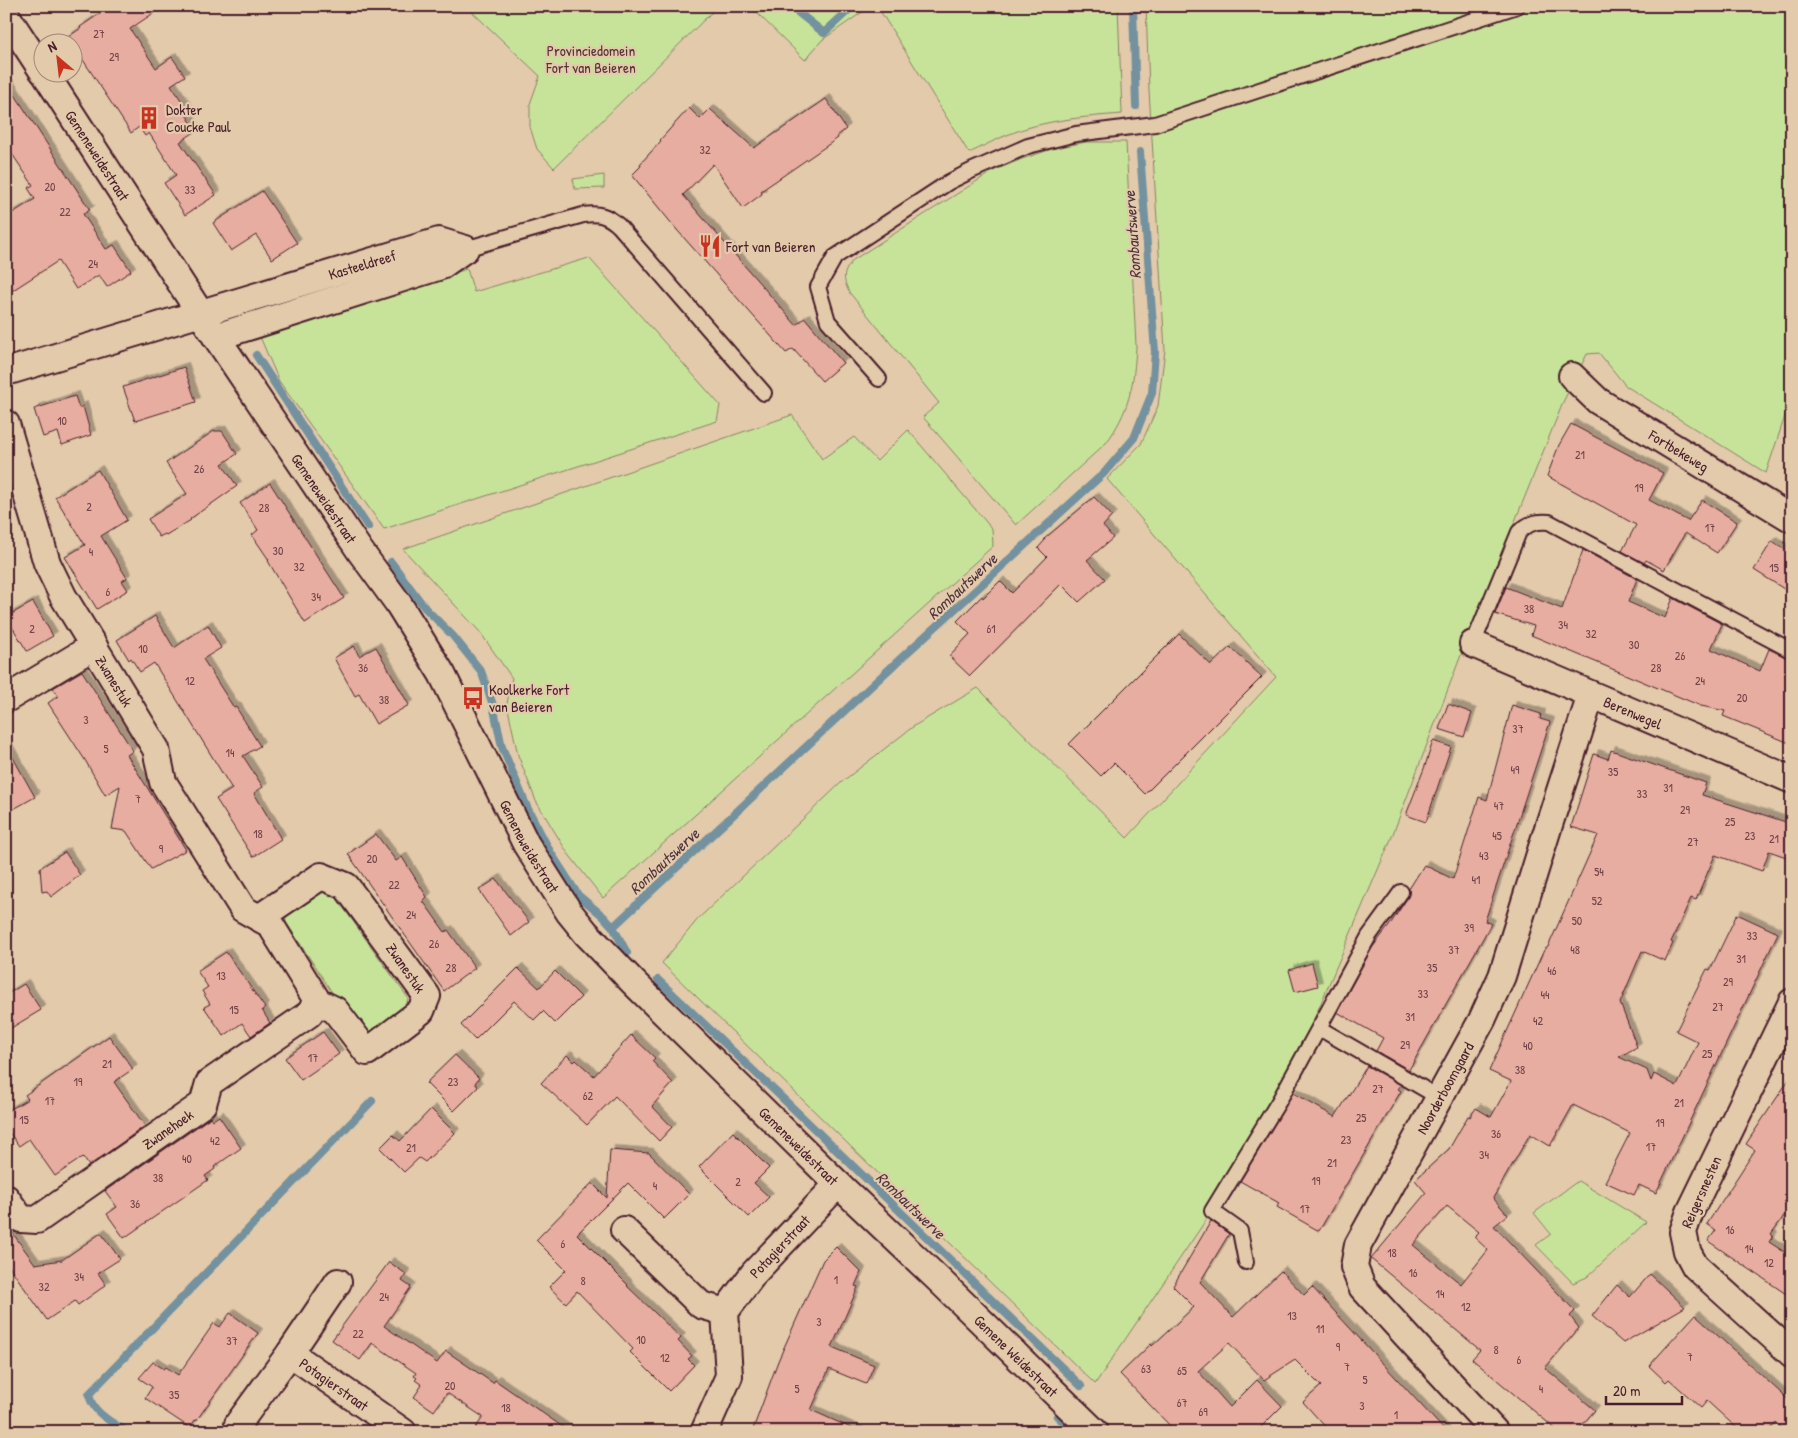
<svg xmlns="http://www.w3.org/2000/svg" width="1798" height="1438" viewBox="0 0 1798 1438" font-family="'Patrick Hand',sans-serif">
<defs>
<filter id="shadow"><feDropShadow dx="4.5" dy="-4.5" stdDeviation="0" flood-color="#0004"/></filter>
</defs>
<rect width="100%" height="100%" fill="#e2caab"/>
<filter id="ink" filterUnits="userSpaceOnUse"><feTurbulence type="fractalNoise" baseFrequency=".02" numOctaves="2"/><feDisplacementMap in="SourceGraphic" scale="10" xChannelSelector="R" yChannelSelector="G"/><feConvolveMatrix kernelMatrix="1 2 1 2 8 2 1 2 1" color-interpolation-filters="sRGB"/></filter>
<g filter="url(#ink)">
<g fill="#c7e39a" stroke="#888162">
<polygon points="466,6 718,6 554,168 537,149 530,127 530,104 540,76"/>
<polygon points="750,6 871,6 822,40 805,60"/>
<path d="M877,6H1118L1122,114C1083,117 1043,120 1007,135C994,140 982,147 969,153Z"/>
<polygon points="1146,6 1792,6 1792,395 1766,473 1626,386 1599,353 1587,354 1564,400 1464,647 1391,839 1279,1101 1212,1211 1095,1384 662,963 698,919 843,781 914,726 978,688 1127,838 1276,677 1107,479 1141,444 1158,406 1165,350 1149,90"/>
<path d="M1086,142H1126L1136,346C1134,385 1129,412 1106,443L1016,525L923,417L939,403L849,292C842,277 843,273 853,260L993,171L1022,159L1055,148Z"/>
<polygon points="604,175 604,188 575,189 573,179"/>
<polygon points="589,258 720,405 717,421 384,529 279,381 258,332 467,269 474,292"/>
<polygon points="792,415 822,459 854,437 877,461 908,430 992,529 993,546 603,898 567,852 536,801 518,755 507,704 512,678 480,632 403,549"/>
<polygon points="320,887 332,892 408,998 404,1015 367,1035 358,1032 286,922 285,910"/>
<polygon points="1578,1181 1646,1222 1587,1277 1573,1283 1536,1245 1551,1234 1534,1213"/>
</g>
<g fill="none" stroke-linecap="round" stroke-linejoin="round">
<g stroke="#73919e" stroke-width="8">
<polyline points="790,6 824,33 853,6"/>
<polyline points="1133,6 1136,106"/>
<polyline points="256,355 368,527"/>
<polyline points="391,562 425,608 453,636 481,671 493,705 502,747 527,807 551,853 578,895 603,916 613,927"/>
<polyline points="627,953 613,927 899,660 1104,473 1134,438 1152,393 1155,352 1140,152"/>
<polyline points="658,980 798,1113 1081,1386"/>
<polyline points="1057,1416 1073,1432"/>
<path d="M126,1432C111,1421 92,1413 89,1394L372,1101"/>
</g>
</g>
<g fill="#e6ada0" stroke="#4a1f2b" fill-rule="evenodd" filter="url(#shadow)">
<polygon points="111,6 164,6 130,29 156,68 172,57 185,76 171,85 187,109 184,111 196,131 180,142 216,195 185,215 164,183 176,175 149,133 145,136 139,127 131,133 68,37 81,28 80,27"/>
<polygon points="6,81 90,210 83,214 106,249 114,245 131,271 107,287 99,275 76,289 58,261 10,292 6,272 6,217 35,199 28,188 33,185 6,145"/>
<polygon points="826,99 846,129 837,136 838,138 761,191 762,194 743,208 713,164 683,195 796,325 805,318 843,363 822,381 793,349 786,353 677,230 632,175 641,166 640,164 661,141 660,140 689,108 700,119 710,109 754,148"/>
<polygon points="262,191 297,243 272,259 256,235 231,251 213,223"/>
<polygon points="184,367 196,402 135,421 123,387"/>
<polygon points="75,396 79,408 83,406 91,435 62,445 58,432 43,437 34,409"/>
<polygon points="1571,424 1663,473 1649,500 1688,521 1702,500 1737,522 1717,553 1685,533 1664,570 1646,560 1644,563 1622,551 1636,525 1547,476 1559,445"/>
<polygon points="214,431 222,431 237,454 222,464 237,486 190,519 191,520 166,535 165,534 159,537 148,519 187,494 166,463"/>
<polygon points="98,470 127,520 101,536 127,578 122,581 128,590 97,609 65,557 85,545 55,497"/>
<polygon points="270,483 344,598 305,623 268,561 269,560 252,535 258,530 240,503"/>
<polygon points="1094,497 1112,516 1103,526 1113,538 1087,560 1105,579 1079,602 1061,584 970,676 949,656 970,634 957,621 982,596 983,598 1000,581 1012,593 1047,557 1038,548 1045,540 1044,539"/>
<polygon points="1772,541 1792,554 1792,594 1754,570"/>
<polygon points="1583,550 1637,579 1628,602 1665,618 1673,598 1722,624 1711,649 1760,671 1769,649 1792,660 1792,744 1723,716 1725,711 1701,706 1531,635 1534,626 1495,614 1506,587 1562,609"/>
<polygon points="33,602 53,636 27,651 6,617"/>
<polygon points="155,616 174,648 208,625 221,648 203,659 234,708 236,707 260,746 243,756 263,787 254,793 281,839 253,857 216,799 232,789 184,711 154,663 140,672 131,658 129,660 117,640"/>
<polygon points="1179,634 1211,665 1230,647 1262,677 1145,794 1114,763 1101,776 1069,744"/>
<polygon points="354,646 359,656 376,647 409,705 376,724 359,694 355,696 334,658"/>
<polygon points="82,671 133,751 127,755 186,850 151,869 126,831 112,829 120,786 105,795 85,760 48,703 58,696 53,688"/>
<polygon points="1448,704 1472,713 1464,737 1439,729"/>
<polygon points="1512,705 1541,714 1540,719 1550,722 1485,921 1491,924 1409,1070 1376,1051 1383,1038 1337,1012 1372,948 1389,926 1408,897 1409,889 1424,865 1453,879 1479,797 1487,800"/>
<polygon points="1433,741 1451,747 1426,822 1406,815 1425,766"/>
<polygon points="6,745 35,797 10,811 9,790 6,785"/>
<path d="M1611,750L1706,783L1702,795L1792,824V859L1769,851L1762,871L1715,855L1696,900L1691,898L1671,942L1673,943L1665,961L1642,951L1620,1003L1637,1047L1619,1057L1647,1070L1651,1081L1654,1074L1677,1086L1698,1042L1676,1031L1707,969L1710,970L1737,914L1778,933L1656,1193L1639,1185L1634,1195L1605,1182L1630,1133L1573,1105L1550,1146L1530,1134L1493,1198L1508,1215L1494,1226L1575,1311L1570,1316L1579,1328L1545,1368L1595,1410L1576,1432H1559L1472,1359L1480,1350L1371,1259L1426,1193L1415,1180L1449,1149L1468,1116L1470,1117L1476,1108L1491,1117L1511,1081L1489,1071L1544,950L1548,947L1598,835L1571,827L1594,754L1608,759ZM1447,1206L1479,1232L1474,1237L1488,1250L1461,1284L1413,1245Z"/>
<polygon points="376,834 396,861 402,857 427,897 423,901 445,932 448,930 475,968 444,991 348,854"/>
<polygon points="65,852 80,875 51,897 47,891 42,892 40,868"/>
<polygon points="496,879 529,922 511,936 479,890"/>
<polygon points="226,952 265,1008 262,1010 270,1023 251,1036 242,1023 224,1036 204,1007 210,1004 202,991 208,987 197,971"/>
<polygon points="1312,963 1318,986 1295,992 1289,970"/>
<polygon points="518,968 539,988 555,971 581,997 555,1023 543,1011 534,1020 514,1001 475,1040 461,1025"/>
<polygon points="24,984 41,1010 6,1031 6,995"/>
<polygon points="323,1032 339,1054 301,1080 285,1058"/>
<polygon points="631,1035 655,1058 652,1061 673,1083 652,1106 672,1127 659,1141 615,1096 587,1125 541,1083 567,1055 574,1062 576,1060 594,1076"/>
<polygon points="109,1036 133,1069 114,1082 145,1126 89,1166 83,1157 55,1176 29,1139 19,1146 6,1128 6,1112 28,1099 25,1095"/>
<polygon points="455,1055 479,1078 475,1083 478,1087 454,1111 426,1083"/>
<polygon points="1367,1066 1401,1085 1398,1089 1401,1091 1319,1231 1277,1207 1279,1203 1240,1181 1293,1093 1335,1117"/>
<polygon points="1792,1075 1792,1205 1771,1234 1773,1236 1769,1242 1792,1257 1792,1298 1708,1241 1716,1230 1707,1224 1755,1150 1746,1144"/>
<polygon points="431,1109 455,1133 425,1162 419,1158 404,1172 380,1148 393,1135 400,1141"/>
<polygon points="219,1116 241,1148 214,1167 215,1169 205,1176 208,1180 124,1238 107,1214 117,1207 105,1191 211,1117 213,1120"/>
<polygon points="733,1132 769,1168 754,1183 769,1197 749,1217 699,1167"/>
<polygon points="610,1150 649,1153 689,1194 664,1219 628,1183 577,1234 628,1285 627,1286 681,1338 678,1341 692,1356 688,1359 694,1365 669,1391 630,1352 633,1349 577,1291 566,1303 549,1287 566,1270 536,1240 592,1183 607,1198"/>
<polygon points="1211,1221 1229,1234 1200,1282 1233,1317 1281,1271 1304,1295 1312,1287 1446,1432 1330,1432 1303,1402 1321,1386 1295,1360 1264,1380 1229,1343 1198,1371 1230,1407 1257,1380 1282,1406 1256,1432 1176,1432 1120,1374 1151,1344 1152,1346 1194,1307 1173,1286"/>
<polygon points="6,1224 35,1264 62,1260 101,1233 120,1259 98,1273 106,1285 78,1305 75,1301 47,1320 6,1262"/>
<polygon points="836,1247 861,1272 855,1286 858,1287 832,1347 874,1365 866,1384 829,1369 811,1410 860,1432 752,1432 778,1361 823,1260"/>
<polygon points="389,1262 406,1274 402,1281 411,1287 384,1326 437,1363 446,1351 493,1383 495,1380 570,1432 473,1432 483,1417 447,1393 434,1411 414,1397 422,1385 415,1380 417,1378 414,1376 416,1373 372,1343 360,1360 332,1340"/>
<polygon points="1650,1274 1685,1307 1623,1343 1592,1316 1617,1285 1630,1297"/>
<polygon points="230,1313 258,1333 196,1421 195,1420 190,1428 145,1398 152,1387 139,1378 153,1362 164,1369 166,1367 178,1375 214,1323 220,1327"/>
<polygon points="1695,1315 1792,1403 1792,1432 1786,1432 1776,1423 1768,1432 1741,1432 1707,1401 1701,1408 1669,1379 1666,1382 1649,1366"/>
</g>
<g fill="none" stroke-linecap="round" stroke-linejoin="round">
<defs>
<g id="service">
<path d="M465,249L583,215C599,213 607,215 619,226L764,393"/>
<polyline points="879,379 828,321 818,287 835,257 949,182 973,170 1028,146 1076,134 1155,124 1517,6"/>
<path d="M1473,644L1519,532C1529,523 1536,521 1549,522L1792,651"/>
<polyline points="1319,1028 1440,1098"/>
<polyline points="1246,1262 1240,1231 1212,1211 1279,1101 1369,936 1401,892"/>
</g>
<g id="minor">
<polyline points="6,15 42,70"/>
<path id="s1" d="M44,72L200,313L360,551L398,603L442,674L526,844L569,912L586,933L633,982L838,1184L939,1280L1095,1432"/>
<polyline points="216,337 441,266 465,249"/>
<path id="s2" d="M6,372L439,241L465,249"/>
<path id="s3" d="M1572,376L1598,401L1792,519"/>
<path id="s4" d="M6,424L47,563L63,596L156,749L163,782L243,909L270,924L318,1002L335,1010L367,1052L421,1011L427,996L346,886L321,876L259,918"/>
<path id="s5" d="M1473,644L1792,780"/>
<polyline points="6,699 94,646"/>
<polyline points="1792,1002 1690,1212 1683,1232 1687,1251 1695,1266 1792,1354"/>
<path id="s6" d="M6,1198L21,1219L37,1220L203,1104L209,1083L309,1014L318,1002"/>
<polyline points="624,1230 701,1305 725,1312"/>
<path id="s7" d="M290,1353L403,1432"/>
<polyline points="238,1424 290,1353 338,1282"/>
<path id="s8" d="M704,1432L729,1376L725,1312L754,1273L838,1184"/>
<path id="s9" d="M1495,1432L1362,1287L1354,1267L1358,1245L1482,1020L1502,976L1548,828L1591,695"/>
</g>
</defs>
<use href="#service" stroke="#4a1f2b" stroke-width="18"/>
<use href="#minor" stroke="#4a1f2b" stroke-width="30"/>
<use href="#service" stroke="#e2caab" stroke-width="14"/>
<use href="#minor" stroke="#e2caab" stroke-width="26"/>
</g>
</g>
<defs>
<symbol id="building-bare" viewBox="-9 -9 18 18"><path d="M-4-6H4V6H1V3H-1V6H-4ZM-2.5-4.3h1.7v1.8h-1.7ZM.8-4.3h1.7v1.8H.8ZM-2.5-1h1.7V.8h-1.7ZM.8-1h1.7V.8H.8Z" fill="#c8321e" stroke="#e2caab" stroke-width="2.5" paint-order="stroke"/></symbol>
<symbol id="restaurant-bare" viewBox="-9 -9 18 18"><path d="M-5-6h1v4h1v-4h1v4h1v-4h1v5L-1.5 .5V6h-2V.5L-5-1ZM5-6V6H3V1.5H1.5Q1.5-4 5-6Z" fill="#c8321e" stroke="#e2caab" stroke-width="2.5" paint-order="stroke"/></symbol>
<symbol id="bus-bare" viewBox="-9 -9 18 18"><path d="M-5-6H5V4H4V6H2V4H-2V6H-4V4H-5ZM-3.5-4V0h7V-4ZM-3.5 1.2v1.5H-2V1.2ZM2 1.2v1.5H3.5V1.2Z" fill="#c8321e" stroke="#e2caab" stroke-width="2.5" paint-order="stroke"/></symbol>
</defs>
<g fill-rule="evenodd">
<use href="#building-bare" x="133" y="102" width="32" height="32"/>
<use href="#restaurant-bare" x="694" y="230" width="32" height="32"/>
<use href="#bus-bare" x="457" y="682" width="32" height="32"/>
</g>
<g text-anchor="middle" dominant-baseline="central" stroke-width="4.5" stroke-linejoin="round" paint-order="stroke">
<g font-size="12" fill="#714248">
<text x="99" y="33">27</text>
<text x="114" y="56">29</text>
<text x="705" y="149">32</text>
<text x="50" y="186">20</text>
<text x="190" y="189">33</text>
<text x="65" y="211">22</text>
<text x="93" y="263">24</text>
<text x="62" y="420">10</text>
<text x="1580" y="454">21</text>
<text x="199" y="468">26</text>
<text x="1639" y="487">19</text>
<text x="89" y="506">2</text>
<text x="264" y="507">28</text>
<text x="1710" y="527">17</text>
<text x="278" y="550">30</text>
<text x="91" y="551">4</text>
<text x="299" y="566">32</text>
<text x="1774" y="567">15</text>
<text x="108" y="591">6</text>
<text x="316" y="596">34</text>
<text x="1529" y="608">38</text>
<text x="1563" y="624">34</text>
<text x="32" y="628">2</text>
<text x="991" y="628">61</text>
<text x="1591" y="633">32</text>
<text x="1634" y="644">30</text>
<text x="143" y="648">10</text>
<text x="1680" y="655">26</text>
<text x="363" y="667">36</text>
<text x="1656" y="667">28</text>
<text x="190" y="680">12</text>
<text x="1700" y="680">24</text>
<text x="1742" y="697">20</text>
<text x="384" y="699">38</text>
<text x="86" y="719">3</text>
<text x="1518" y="728">37</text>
<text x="106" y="748">5</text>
<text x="230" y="752">14</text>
<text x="1515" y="769">49</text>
<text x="1613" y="771">35</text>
<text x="1668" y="787">31</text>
<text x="1642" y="793">33</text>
<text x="138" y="798">7</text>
<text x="1499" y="805">47</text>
<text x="1685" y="809">29</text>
<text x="1730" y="821">25</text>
<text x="258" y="833">18</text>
<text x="1497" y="835">45</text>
<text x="1750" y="835">23</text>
<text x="1774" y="838">21</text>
<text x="1693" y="841">27</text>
<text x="161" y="848">9</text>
<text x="1484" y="855">43</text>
<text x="372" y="858">20</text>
<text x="1599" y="871">54</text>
<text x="1476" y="879">41</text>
<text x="394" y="884">22</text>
<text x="1597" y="900">52</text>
<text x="411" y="914">24</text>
<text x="1577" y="920">50</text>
<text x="1469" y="927">39</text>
<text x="1752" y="935">33</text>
<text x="434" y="943">26</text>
<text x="1454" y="949">37</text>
<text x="1575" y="949">48</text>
<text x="1741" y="958">31</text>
<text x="451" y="967">28</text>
<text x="1432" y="967">35</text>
<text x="1552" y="970">46</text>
<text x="221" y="975">13</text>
<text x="1728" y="981">29</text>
<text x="1423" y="993">33</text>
<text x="1545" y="994">44</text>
<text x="1718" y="1006">27</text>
<text x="234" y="1009">15</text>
<text x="1410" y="1016">31</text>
<text x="1538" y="1020">42</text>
<text x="1405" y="1044">29</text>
<text x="1528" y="1045">40</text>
<text x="1707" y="1053">25</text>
<text x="313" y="1057">17</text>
<text x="107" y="1063">21</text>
<text x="1520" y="1069">38</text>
<text x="78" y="1081">19</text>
<text x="453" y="1081">23</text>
<text x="1378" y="1088">27</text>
<text x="588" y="1095">62</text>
<text x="50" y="1100">17</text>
<text x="1679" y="1102">21</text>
<text x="1361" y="1117">25</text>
<text x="24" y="1119">15</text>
<text x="1660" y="1122">19</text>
<text x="1496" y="1133">36</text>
<text x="1346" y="1139">23</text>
<text x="215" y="1140">42</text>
<text x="1651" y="1146">17</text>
<text x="411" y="1147">21</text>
<text x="1484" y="1154">34</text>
<text x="187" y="1158">40</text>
<text x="1332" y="1162">21</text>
<text x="158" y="1177">38</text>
<text x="1316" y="1180">19</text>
<text x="738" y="1181">2</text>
<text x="655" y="1185">4</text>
<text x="135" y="1203">36</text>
<text x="1305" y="1208">17</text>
<text x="1730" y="1229">16</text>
<text x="563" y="1243">6</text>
<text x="1749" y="1248">14</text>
<text x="1392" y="1252">18</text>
<text x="1769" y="1262">12</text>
<text x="1413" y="1272">16</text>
<text x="79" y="1276">34</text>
<text x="836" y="1279">1</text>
<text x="583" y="1280">8</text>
<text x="44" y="1286">32</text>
<text x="1440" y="1293">14</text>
<text x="384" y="1296">24</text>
<text x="1466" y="1306">12</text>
<text x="1292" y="1315">13</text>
<text x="819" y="1321">3</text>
<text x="1320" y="1328">11</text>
<text x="358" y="1333">22</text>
<text x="641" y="1339">10</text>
<text x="232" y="1340">37</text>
<text x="1338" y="1346">9</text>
<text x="1496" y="1349">8</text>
<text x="1690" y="1356">7</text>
<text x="665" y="1357">12</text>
<text x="1519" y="1359">6</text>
<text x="1347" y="1366">7</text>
<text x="1146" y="1368">63</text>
<text x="1182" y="1370">65</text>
<text x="1365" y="1379">5</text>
<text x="450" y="1385">20</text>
<text x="797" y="1388">5</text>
<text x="1541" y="1388">4</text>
<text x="174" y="1394">35</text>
<text x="1182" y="1402">67</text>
<text x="1362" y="1405">3</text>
<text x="506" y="1407">18</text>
<text x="1203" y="1411">69</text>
<text x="1396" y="1414">1</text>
</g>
<g font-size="15" fill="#563336" stroke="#e2caab">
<text x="591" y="50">Provinciedomein<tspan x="591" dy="17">Fort van Beieren</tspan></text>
</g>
<g font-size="15" fill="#4a1f2b" stroke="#e2caab" text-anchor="start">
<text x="166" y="109">Dokter<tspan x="166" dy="17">Coucke Paul</tspan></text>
<text x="726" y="246">Fort van Beieren</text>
<text x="489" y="689">Koolkerke Fort<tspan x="489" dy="17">van Beieren</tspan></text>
</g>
<g font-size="15" fill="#4a1f2b" stroke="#e2caab">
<text stroke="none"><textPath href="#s1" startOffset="99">Gemeneweidestraat</textPath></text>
<text stroke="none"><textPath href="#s2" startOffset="372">Kasteeldreef</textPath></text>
<text stroke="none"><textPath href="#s3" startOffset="131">Fortbekeweg</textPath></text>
<text stroke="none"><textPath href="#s1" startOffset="510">Gemeneweidestraat</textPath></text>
<text stroke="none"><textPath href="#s4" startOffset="281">Zwanestuk</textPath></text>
<text stroke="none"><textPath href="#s5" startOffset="174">Berenwegel</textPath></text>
<text stroke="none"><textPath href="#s1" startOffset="915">Gemeneweidestraat</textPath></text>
<text transform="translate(406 968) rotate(55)">Zwanestuk</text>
<text stroke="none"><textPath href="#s9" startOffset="420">Noorderboomgaard</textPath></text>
<text stroke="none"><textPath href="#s6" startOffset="201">Zwanehoek</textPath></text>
<text stroke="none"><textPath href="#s1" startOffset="1320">Gemeneweidestraat</textPath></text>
<text transform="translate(1701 1192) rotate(-66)">Reigersnesten</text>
<text stroke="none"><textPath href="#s8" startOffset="211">Potagierstraat</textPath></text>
<text stroke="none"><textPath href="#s1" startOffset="1622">Gemene Weidestraat</textPath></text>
<text stroke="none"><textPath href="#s7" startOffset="54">Potagierstraat</textPath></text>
</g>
<g font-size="16" font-style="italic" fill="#51323e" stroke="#e2caab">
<text transform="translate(1132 235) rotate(-94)">Rombautswerve</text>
<text transform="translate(962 586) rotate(-43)">Rombautswerve</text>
<text transform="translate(664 861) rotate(-43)">Rombautswerve</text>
<text transform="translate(911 1205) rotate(44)">Rombautswerve</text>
</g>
</g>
<rect width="1798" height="1438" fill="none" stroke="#e2caab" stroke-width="25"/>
<rect x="12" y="12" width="1773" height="1413" fill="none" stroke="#4a1f2b" stroke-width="2" filter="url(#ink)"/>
<g transform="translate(58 58) rotate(332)"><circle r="24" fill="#e2caab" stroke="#a58678"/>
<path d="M0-4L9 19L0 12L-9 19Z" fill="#c8321e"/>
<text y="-8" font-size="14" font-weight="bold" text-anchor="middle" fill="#4a1f2b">N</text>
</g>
<path d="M1606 1396v8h76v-8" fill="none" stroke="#4a1f2b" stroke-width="2.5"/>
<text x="1613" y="1396" font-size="15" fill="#4a1f2b" stroke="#e2caab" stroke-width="4" paint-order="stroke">20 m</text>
</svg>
